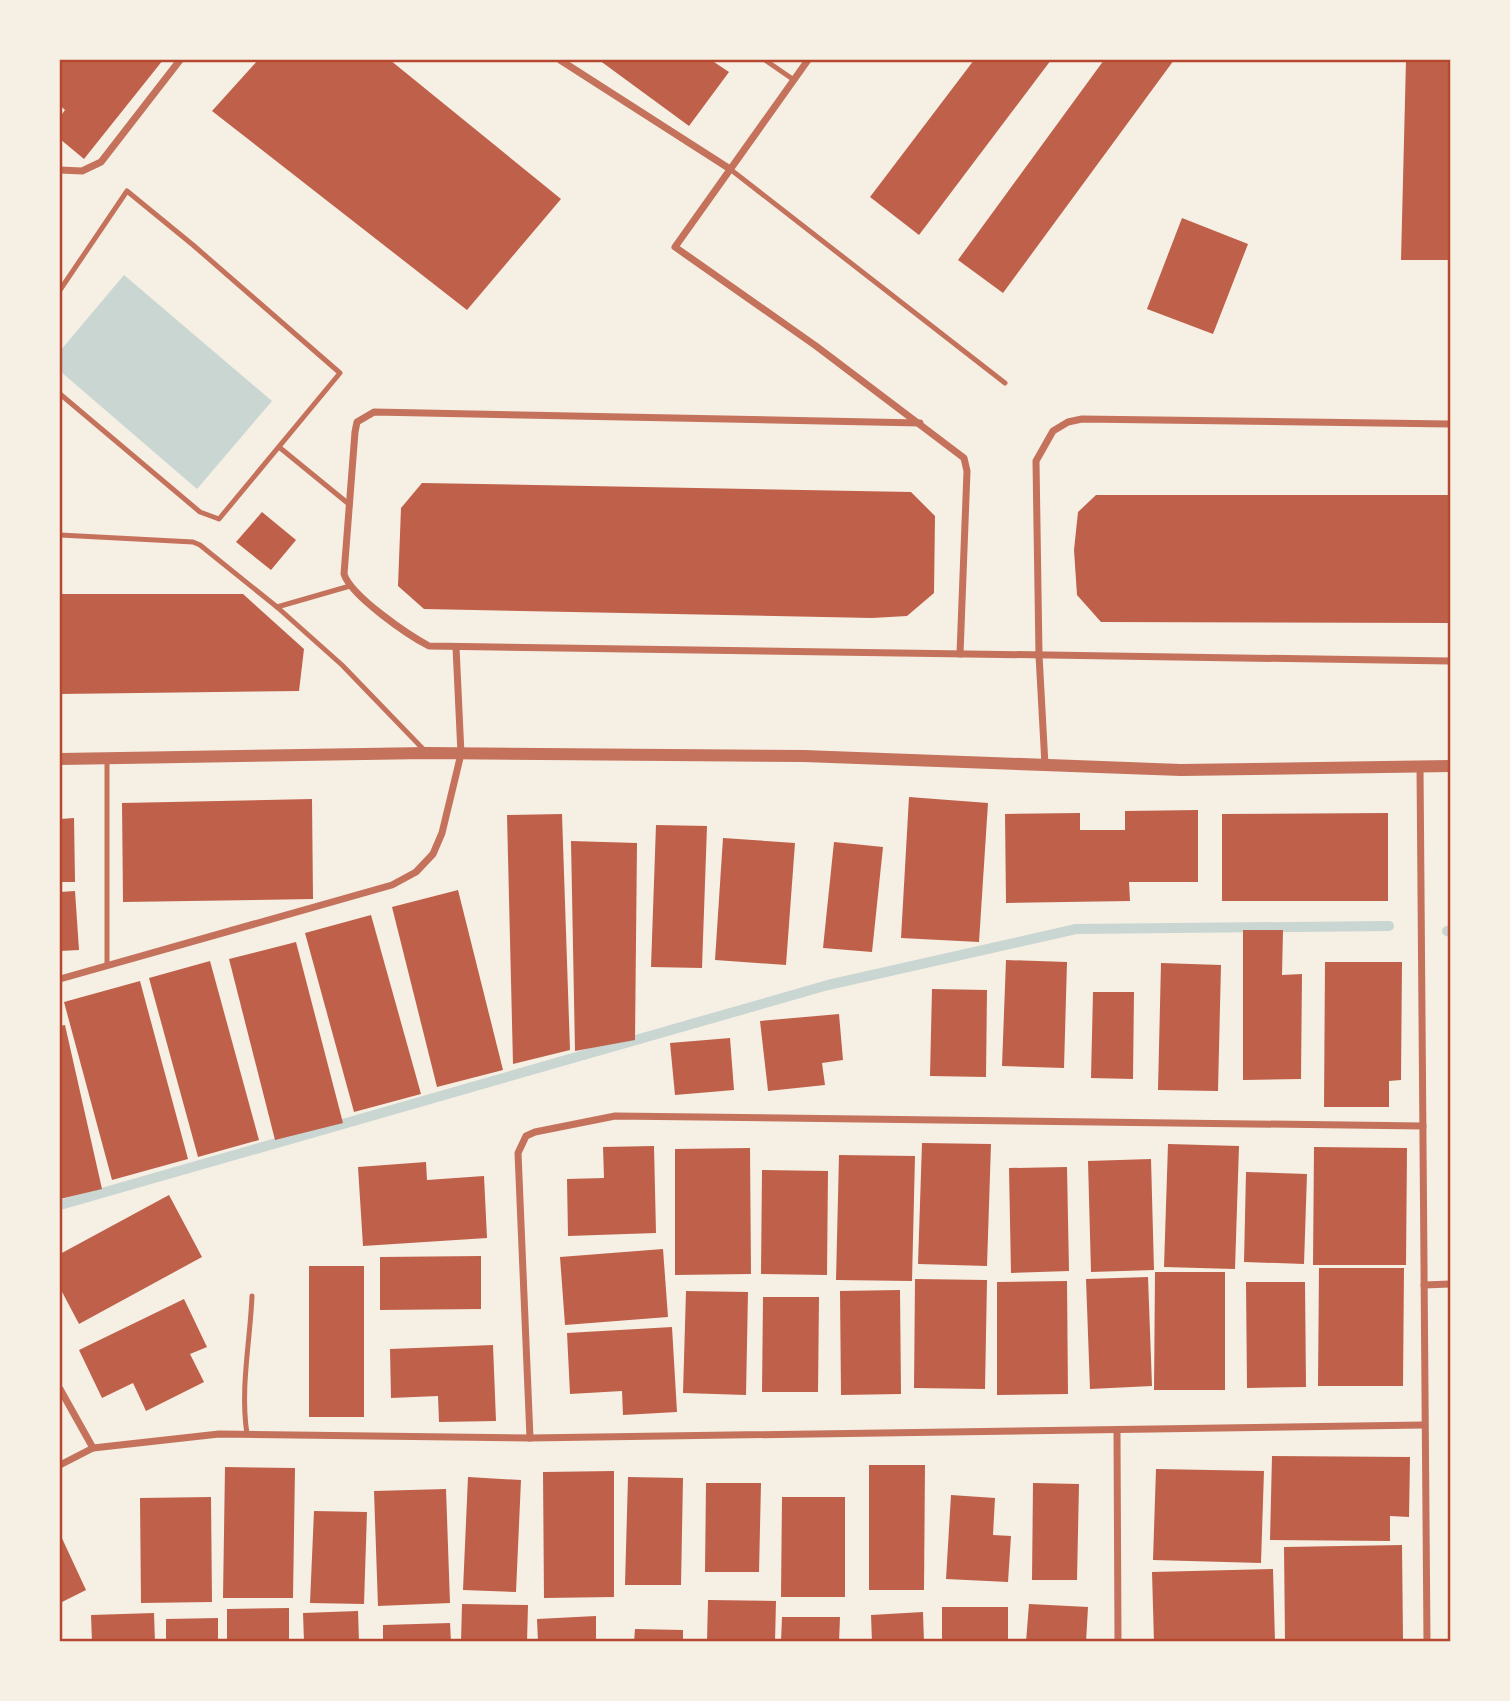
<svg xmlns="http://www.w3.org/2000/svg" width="1510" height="1701" viewBox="0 0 1510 1701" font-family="'Source Sans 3',sans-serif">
<rect width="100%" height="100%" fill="#f6efe4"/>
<polygon fill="#c9d6d2" points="124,275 272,401 197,489 60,371 60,351"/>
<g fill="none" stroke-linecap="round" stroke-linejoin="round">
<g stroke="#c9d6d2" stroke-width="10">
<polyline points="1447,931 1450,932"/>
<polyline points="60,1205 828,985 1076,929 1389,926"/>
</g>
</g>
<g fill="#bf614a">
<polygon points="60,60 163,60 84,159 60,139 60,117 65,110 60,105"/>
<polygon points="258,60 390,60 561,199 467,310 212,111"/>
<polygon points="599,60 711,60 729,72 689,126"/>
<polygon points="974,60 1051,60 919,235 870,197"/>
<polygon points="1104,60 1174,60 1003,293 958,260"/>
<polygon points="1406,60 1450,60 1450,260 1401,260"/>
<polygon points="1182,218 1248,244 1213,334 1147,309"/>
<polygon points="422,483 911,492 935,516 934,593 907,616 872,618 424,609 398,586 401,508"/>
<polygon points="1096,495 1450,495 1450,623 1101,622 1077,595 1074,550 1078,512"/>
<polygon points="262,512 296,540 271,570 236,542"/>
<polygon points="60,594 243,594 304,649 299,691 60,694"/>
<polygon points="909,797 988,803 979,942 901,938"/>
<polygon points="312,799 313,899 123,902 122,803"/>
<polygon points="1198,810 1198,882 1129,882 1130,901 1006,903 1005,814 1080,813 1080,830 1125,830 1125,811"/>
<polygon points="1388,813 1388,901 1222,901 1222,814"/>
<polygon points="562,814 570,1050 513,1064 507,815"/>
<polygon points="74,818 75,882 60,882 60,819"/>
<polygon points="656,825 707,826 702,968 651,967"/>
<polygon points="723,838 795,843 786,965 715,960"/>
<polygon points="571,841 637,843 635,1040 575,1051"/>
<polygon points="834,842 883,847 872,952 823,948"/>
<polygon points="458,890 503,1070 437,1087 392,907"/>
<polygon points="75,891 79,950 60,951 60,892"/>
<polygon points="371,915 421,1094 354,1112 305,933"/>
<polygon points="1243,930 1283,930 1282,975 1302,974 1301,1079 1243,1080"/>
<polygon points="296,942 343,1123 275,1140 229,959"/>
<polygon points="1006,960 1067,962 1064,1068 1002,1066"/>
<polygon points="210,961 259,1140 198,1157 149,978"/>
<polygon points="1325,962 1402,962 1401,1080 1389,1081 1389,1107 1324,1107"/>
<polygon points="1161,963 1221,965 1218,1091 1158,1090"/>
<polygon points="140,981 188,1159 112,1180 64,1002"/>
<polygon points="932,989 987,990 986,1077 930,1076"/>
<polygon points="1093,992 1134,992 1133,1079 1091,1078"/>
<polygon points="839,1014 843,1060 822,1063 825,1085 768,1091 760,1021"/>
<polygon points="65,1025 102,1189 60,1199 60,1026"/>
<polygon points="730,1038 734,1090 675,1095 670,1043"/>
<polygon points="922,1143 991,1144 987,1266 918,1264"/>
<polygon points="1168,1144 1239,1146 1235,1269 1164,1267"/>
<polygon points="654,1146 656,1233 568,1236 567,1179 604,1178 603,1147"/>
<polygon points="1314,1147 1407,1148 1406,1265 1313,1265"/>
<polygon points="750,1148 751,1274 675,1275 675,1149"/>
<polygon points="839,1155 915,1156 912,1281 836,1280"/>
<polygon points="1151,1159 1154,1270 1091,1272 1088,1161"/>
<polygon points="426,1162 427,1180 484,1176 487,1238 363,1246 358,1167"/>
<polygon points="1067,1167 1069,1271 1011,1273 1009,1168"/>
<polygon points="762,1170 828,1171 827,1275 761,1274"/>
<polygon points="1246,1172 1307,1174 1304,1264 1244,1262"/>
<polygon points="169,1195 202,1257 79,1324 60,1288 60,1254"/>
<polygon points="663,1249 668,1317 565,1325 560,1257"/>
<polygon points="481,1256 481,1309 380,1310 380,1257"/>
<rect x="309" y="1266" width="55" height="151"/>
<polygon points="1319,1268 1404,1268 1403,1386 1318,1386"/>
<polygon points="1155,1272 1225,1272 1225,1390 1154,1390"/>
<polygon points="1148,1277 1152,1386 1090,1389 1086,1279"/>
<polygon points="915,1279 987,1280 985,1389 914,1388"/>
<polygon points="1067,1281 1068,1394 997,1395 997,1282"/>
<polygon points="1246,1282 1305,1282 1306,1387 1247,1388"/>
<polygon points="900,1290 901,1394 841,1395 840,1291"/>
<polygon points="686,1291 748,1292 746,1395 683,1393"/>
<polygon points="763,1297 819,1297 818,1392 762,1392"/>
<polygon points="184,1299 207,1347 190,1354 204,1382 146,1411 133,1383 102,1398 79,1350"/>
<polygon points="672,1327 677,1412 623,1415 622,1391 570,1394 567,1333"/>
<polygon points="493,1345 496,1421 439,1422 438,1396 391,1398 390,1349"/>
<polygon points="1272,1456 1410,1457 1409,1517 1390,1516 1390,1541 1270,1540"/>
<polygon points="869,1465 925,1465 924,1590 869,1590"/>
<polygon points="225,1467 295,1468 293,1598 223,1598"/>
<polygon points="1156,1469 1264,1471 1261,1563 1153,1560"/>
<polygon points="614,1471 614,1597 544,1598 543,1472"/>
<polygon points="468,1477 521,1480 516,1592 463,1590"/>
<polygon points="628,1477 683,1478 681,1585 625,1585"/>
<polygon points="706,1483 761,1483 759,1572 705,1572"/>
<polygon points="1033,1483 1079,1484 1077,1580 1032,1580"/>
<polygon points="446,1489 450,1603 378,1606 374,1491"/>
<polygon points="951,1495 995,1498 993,1535 1011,1536 1008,1582 946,1579"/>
<polygon points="211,1497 212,1602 141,1603 140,1498"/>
<polygon points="782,1497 845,1497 845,1597 781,1597"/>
<polygon points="314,1511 367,1512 364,1604 310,1603"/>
<polygon points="60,1534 86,1590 60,1603"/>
<polygon points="1402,1545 1403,1639 1285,1640 1284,1547"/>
<polygon points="1273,1569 1275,1642 1154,1642 1152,1572"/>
<polygon points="708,1600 776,1601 775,1642 707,1642"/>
<polygon points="462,1604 528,1605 527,1642 461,1642"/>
<polygon points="1029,1604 1088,1607 1086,1642 1026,1642"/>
<rect x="942" y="1607" width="66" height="35"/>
<polygon points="289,1608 289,1642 227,1642 227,1609"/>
<polygon points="358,1611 359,1642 304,1642 303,1613"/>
<polygon points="923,1612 924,1642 872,1642 871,1615"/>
<polygon points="154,1613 155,1642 92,1642 91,1615"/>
<polygon points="596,1616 596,1642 538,1642 537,1619"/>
<polygon points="782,1617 840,1617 839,1642 781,1642"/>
<polygon points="218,1618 218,1642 166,1642 166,1619"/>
<polygon points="450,1623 451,1642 383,1642 383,1625"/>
<polygon points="635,1629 683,1630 683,1642 634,1642"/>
</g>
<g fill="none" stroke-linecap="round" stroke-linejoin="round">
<g stroke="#c5725c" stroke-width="5">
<polyline points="765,60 794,80"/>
<polyline points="730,169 1005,383"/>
<polyline points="60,290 127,191 193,245 340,373 219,519 200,512 60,394"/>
<polyline points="279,447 350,505"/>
<polyline points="60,535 193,542 200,545 277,607 342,665 426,752"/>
<polyline points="277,607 350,586"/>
<polyline points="107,965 107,760"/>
<path d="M247,1434C240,1389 250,1343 252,1296"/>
</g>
<g stroke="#c5725c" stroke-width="7">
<polyline points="560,60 730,169"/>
<polyline points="808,60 675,247 816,346 964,458 967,471 960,654"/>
<polyline points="60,170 82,171 101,162 180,60"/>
<path d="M920,423L374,412L357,422L355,432L344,574C351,596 408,635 429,646L1450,661"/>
<polyline points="1045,765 1039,655 1036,461 1053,431 1068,422 1082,419 1450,424"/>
<polyline points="1420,766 1427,1642"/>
<polyline points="60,979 392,885 416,872 433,854 442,833 461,754 456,647"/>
<polyline points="1424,1285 1450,1284"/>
<polyline points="60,1389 93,1448"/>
<polyline points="1117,1431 1118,1642"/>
<polyline points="530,1438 518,1153 526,1136 535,1132 615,1116 1423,1126"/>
<polyline points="60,1465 93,1448 219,1434 530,1438 1424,1425"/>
</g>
<polyline stroke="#c5725c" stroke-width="12" points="60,759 427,753 804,756 1181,770 1450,766"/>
</g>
<rect width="1510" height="1701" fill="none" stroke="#f6efe4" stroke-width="122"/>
<rect x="61" y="61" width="1388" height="1579" fill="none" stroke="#b5482f" stroke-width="2.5"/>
</svg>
